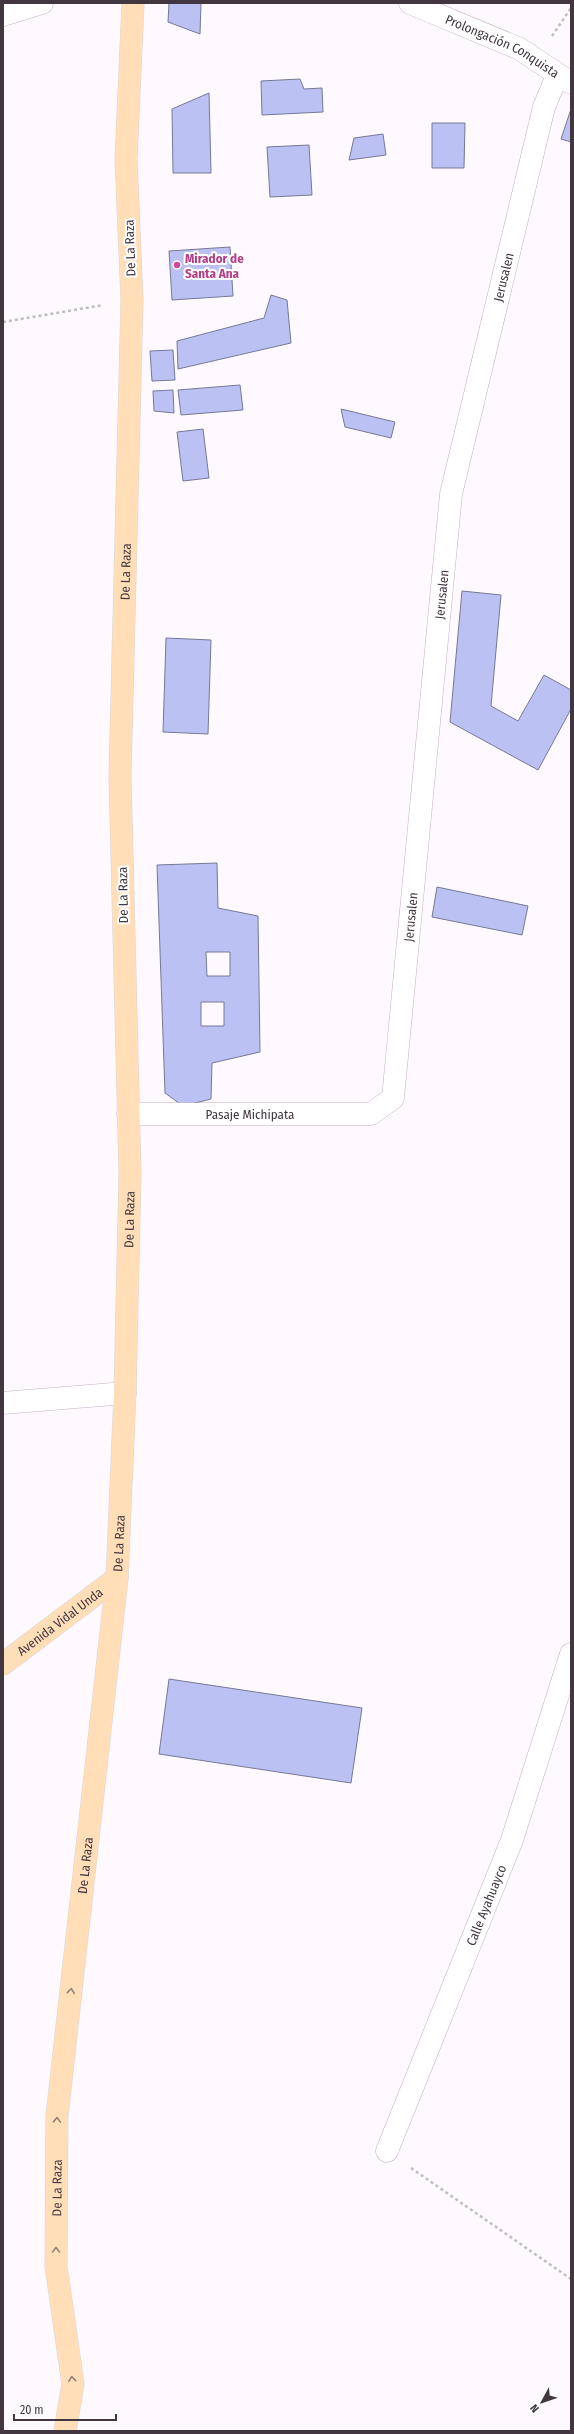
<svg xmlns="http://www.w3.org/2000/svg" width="574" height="2434" viewBox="0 0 574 2434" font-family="'Fira Sans Condensed',sans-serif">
<rect width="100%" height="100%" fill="#fef9fe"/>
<g fill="#bbc1f3" stroke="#767996" fill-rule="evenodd">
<polygon points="169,3 201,3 200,34 168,22"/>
<polygon points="300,79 304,89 322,88 323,112 262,115 261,81"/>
<polygon points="209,93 211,173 173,173 172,109"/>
<polygon points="571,109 571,142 561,139"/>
<polygon points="432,123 465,123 464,168 432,168"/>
<polygon points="383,134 386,155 349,160 354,138"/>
<polygon points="309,145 312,195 270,197 267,147"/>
<polygon points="230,247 233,296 172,300 169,251"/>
<polygon points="271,295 287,300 291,343 178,369 177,341 264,318"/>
<polygon points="173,350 175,380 152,381 150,351"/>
<polygon points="240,385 243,410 181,415 178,390"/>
<polygon points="173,390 174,413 154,411 153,391"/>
<polygon points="341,409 395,422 391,438 345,427"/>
<polygon points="203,429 209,478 183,481 177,432"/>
<polygon points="462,591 501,595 491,706 518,721 544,675 571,690 571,709 538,770 450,722"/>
<polygon points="166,638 211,640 208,734 163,732"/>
<path d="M217,863L218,908L258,916L260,1052L212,1063L211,1099L183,1106L165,1093L157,865ZM206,952H230V976H207ZM201,1002H224V1026H201Z"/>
<polygon points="437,887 528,906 522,935 432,917"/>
<polygon points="169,1679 362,1708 351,1783 159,1754"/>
</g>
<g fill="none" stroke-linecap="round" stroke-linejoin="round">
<defs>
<g id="minor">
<path id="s1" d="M410,3L520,49L571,83"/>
<polyline points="3,15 42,3"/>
<path id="s2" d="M128,1114H371L393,1098L451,494L544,107L557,76"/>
<polyline points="3,1403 125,1393"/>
<path id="s3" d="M387,2151L512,1840L571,1654"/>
</g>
<g id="major">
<path id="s4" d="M3,1664L117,1578"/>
<path id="s5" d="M65,2431L73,2384L56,2266L57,2116L117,1578L125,1393L130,1174L120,776L132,300L126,159L133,3"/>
</g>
</defs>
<use href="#minor" stroke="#c8aec6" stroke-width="23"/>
<use href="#major" stroke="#d9d7d9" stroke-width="23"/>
<g stroke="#c3bcc3" stroke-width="2.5" stroke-dasharray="3 3" stroke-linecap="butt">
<polyline points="552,36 571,8"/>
<polyline points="3,322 103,305"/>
<polyline points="411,2168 571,2279"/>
</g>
<use href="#minor" stroke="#fff" stroke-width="22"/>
<use href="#major" stroke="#ffdeb8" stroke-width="22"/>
</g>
<defs><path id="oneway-chevron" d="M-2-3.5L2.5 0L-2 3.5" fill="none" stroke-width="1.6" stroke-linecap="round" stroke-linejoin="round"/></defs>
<g stroke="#978277">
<use href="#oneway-chevron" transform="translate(71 1991) rotate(-84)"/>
<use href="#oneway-chevron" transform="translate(57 2120) rotate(-88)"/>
<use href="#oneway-chevron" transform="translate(56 2250) rotate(-90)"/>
<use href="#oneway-chevron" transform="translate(72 2379) rotate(-96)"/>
</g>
<circle fill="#d1479c" stroke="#fff" stroke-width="1.5" cx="177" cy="265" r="4"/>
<g text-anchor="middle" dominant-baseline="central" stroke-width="4" stroke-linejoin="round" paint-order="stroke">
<g font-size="13" fill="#423741" stroke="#fff">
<text stroke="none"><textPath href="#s1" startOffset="102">Prolongación Conquista</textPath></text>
<text transform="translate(130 248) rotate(-92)">De La Raza</text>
<text stroke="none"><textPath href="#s2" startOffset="1100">Jerusalen</textPath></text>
<text stroke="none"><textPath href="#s5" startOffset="1865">De La Raza</textPath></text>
<text stroke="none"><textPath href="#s2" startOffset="776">Jerusalen</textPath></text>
<text transform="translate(123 895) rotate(-91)">De La Raza</text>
<text stroke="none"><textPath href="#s2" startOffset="452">Jerusalen</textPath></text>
<text stroke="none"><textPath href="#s2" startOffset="122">Pasaje Michipata</textPath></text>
<text stroke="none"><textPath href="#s5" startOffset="1217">De La Raza</textPath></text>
<text stroke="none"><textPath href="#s5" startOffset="893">De La Raza</textPath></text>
<text stroke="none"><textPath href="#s4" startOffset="71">Avenida Vidal Unda</textPath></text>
<text stroke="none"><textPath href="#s5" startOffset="569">De La Raza</textPath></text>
<text stroke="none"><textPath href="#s3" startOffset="265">Calle Ayahuayco</textPath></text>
<text stroke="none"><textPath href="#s5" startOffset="245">De La Raza</textPath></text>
</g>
<g font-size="13" font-weight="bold" fill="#b23c85" stroke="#fff" text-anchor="start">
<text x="185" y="258">Mirador de<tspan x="185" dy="15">Santa Ana</tspan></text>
</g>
</g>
<rect width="574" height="2434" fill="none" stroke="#423741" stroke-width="8"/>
<g transform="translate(542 2402) rotate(230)" stroke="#ffffff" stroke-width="3" paint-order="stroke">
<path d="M0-3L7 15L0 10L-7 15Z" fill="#423741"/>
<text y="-6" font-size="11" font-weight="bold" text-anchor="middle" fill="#423741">N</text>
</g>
<path d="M14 2414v6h102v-6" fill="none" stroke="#423741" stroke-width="2"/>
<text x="20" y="2414" font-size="12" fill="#423741" stroke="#ffffff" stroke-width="3" paint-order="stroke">20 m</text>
</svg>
